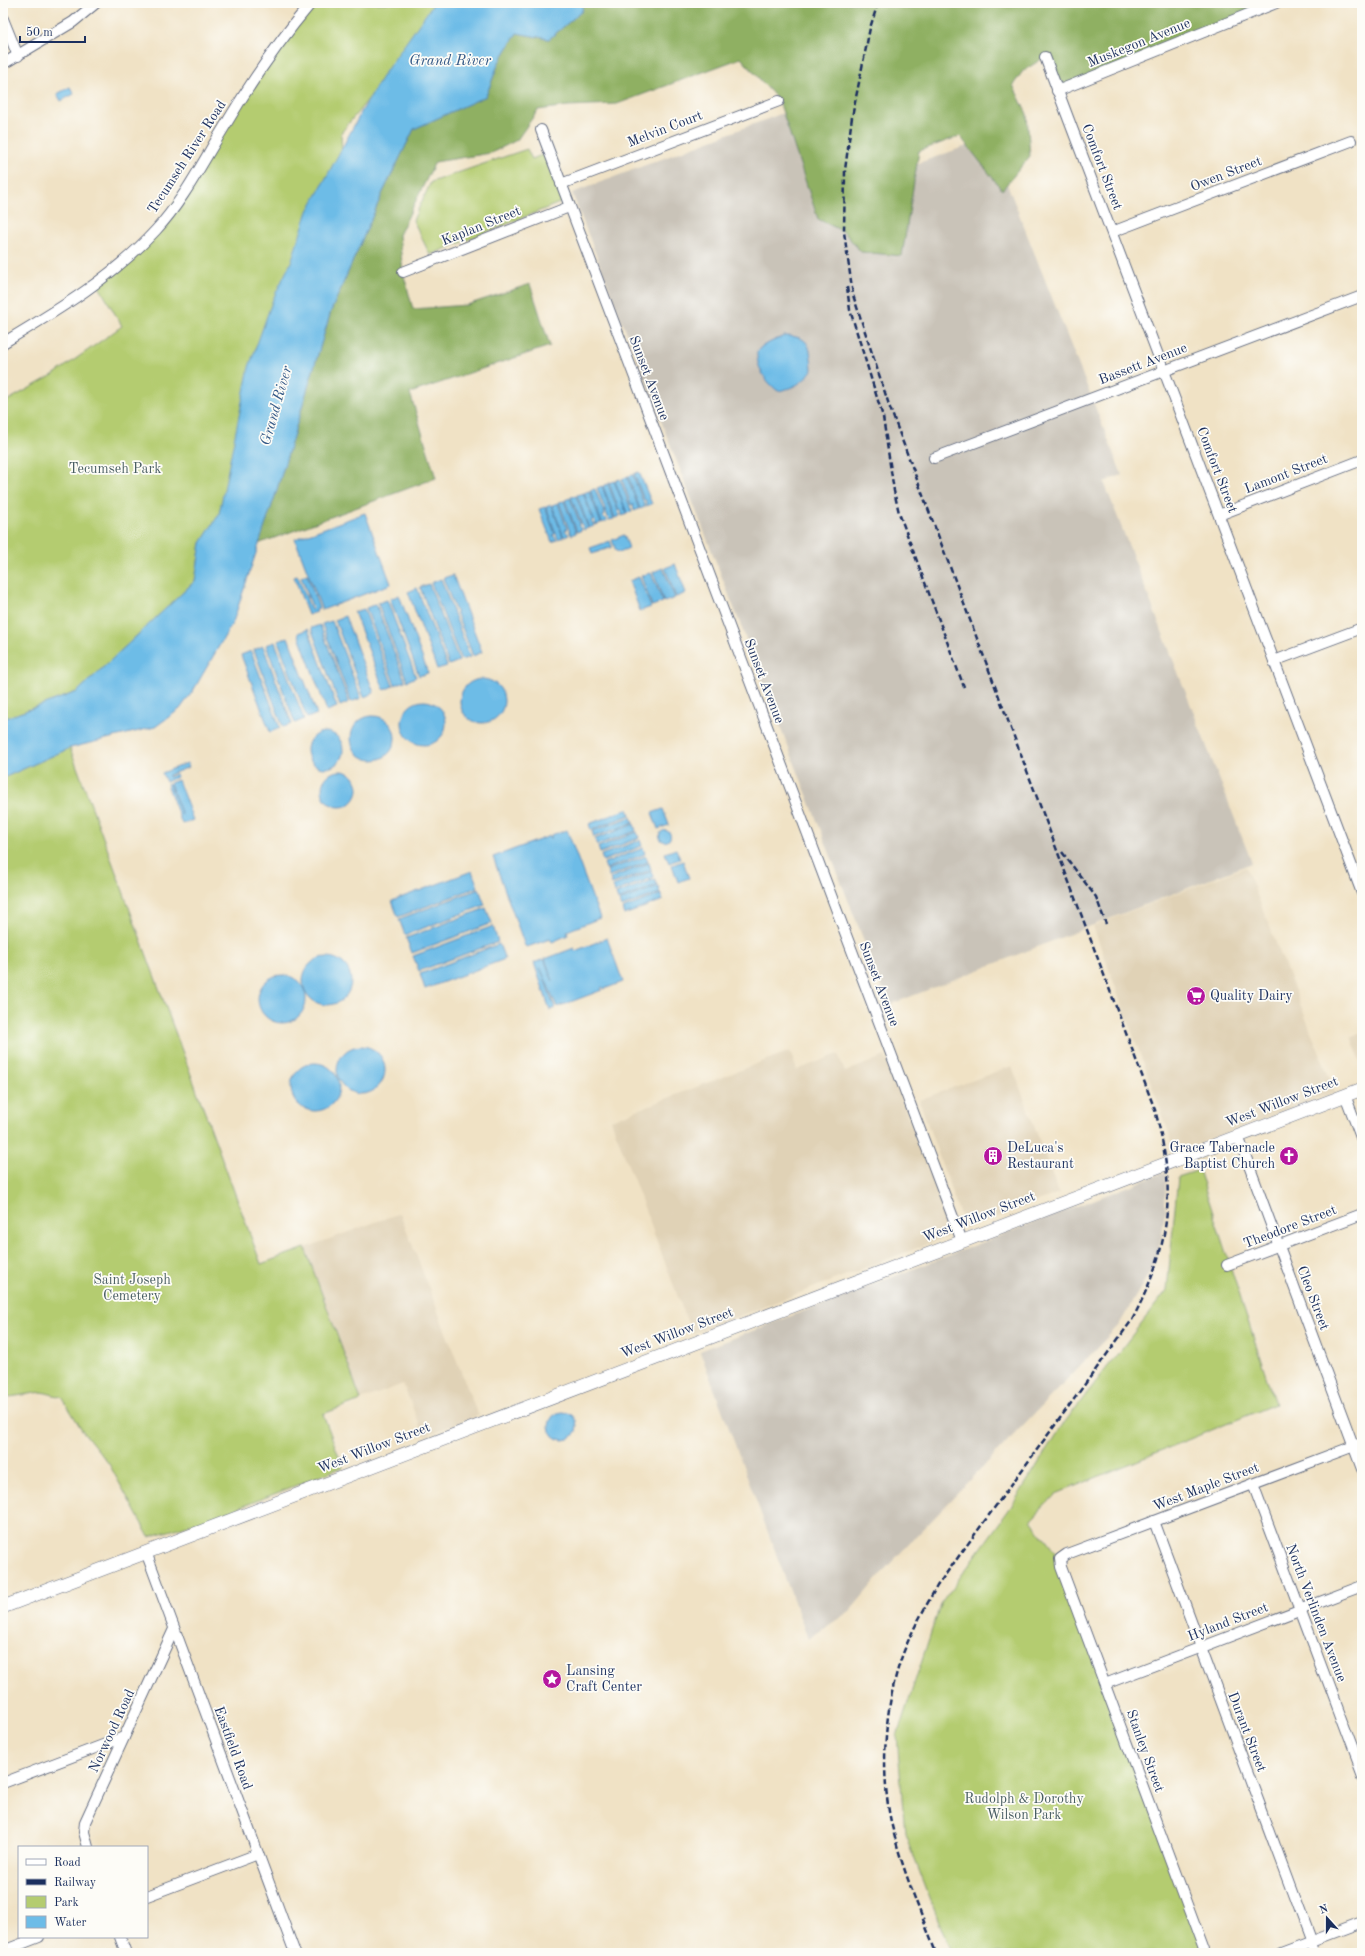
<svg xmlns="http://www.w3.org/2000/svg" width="1365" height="1956" viewBox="0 0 1365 1956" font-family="'Old Standard TT',serif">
<rect width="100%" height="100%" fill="#fdfcf7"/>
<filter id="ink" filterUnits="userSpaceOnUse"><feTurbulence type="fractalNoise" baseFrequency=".025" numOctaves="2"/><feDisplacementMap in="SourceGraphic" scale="8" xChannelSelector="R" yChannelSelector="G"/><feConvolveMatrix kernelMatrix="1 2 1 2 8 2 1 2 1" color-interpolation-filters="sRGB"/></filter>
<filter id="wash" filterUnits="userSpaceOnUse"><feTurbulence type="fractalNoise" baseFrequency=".012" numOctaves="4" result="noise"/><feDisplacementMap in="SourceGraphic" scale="16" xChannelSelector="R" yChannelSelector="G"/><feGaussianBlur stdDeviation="0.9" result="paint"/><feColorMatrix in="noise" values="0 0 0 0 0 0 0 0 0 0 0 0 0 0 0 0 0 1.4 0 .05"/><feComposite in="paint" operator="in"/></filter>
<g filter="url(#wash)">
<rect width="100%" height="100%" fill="#f0e2c5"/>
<g fill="#e0d2b6">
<polygon points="1246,867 1335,1092 1176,1152 1093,926"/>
<polygon points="1362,1033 1362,1065 1351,1037"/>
<polygon points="790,1051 797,1070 838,1054 845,1072 885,1056 949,1225 950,1234 946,1237 692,1334 611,1120"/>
<polygon points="1012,1066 1059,1193 965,1229 919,1100"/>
<polygon points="400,1213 477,1413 480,1415 424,1436 403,1384 361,1400 305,1248"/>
</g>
<g fill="#c9c3b8">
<polygon points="783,113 812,201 989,138 1122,475 1104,482 1252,863 889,1005 572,193"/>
<polygon points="1166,1172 1165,1211 1161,1240 1152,1268 1119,1325 887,1567 850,1611 808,1639 700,1351"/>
</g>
<g fill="#b4cc70" stroke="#687e67">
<polygon points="311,3 441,3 407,51 341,133 343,176 219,515 201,543 195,581 77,692 3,719 3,403 53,375 122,326 97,283 156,229"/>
<polygon points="527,149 532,159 544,154 562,202 430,255 413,220 431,182"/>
<polygon points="70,748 261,1264 305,1248 361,1400 323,1414 343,1467 218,1516 149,1537 109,1464 82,1430 62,1397 42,1392 3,1398 3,778"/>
<polygon points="1199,1170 1275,1404 1056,1494 1031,1520 1060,1559 1207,1953 951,1953 905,1834 897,1736 940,1605 1013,1504 1061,1427 1167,1290 1178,1177"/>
</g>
<polygon fill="#8fb062" stroke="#557060" points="583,3 1276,3 1057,91 1045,57 1023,71 1013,85 1027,114 1030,156 1002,190 960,136 919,151 902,256 861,252 844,232 818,219 779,101 741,58 617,104 568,106 538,110 517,140 491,153 435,162 399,235 403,272 413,309 467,305 530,284 550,346 410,393 436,478 258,544 275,496 331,311 383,192 414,129 486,96 499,62 517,33 549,39 582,11"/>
<g fill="#6dbce7" stroke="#4476a2">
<polygon points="434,3 583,3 582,11 549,39 517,33 499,62 486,96 414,129 383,192 331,311 275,496 233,622 193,691 180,709 155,727 70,748 3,778 3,719 77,692 195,581 201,543 219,514 249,367 273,299 291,262 308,211 363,109 383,75"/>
<polygon points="70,87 74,94 61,101 57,94"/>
<path d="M784,336C811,336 810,346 812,370C803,383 794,388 778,391C766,382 756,367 757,352L762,346Z"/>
<polygon points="639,472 652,504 646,506 646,500 644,500 634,474"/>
<polygon points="633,475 645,507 640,509 628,476"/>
<polygon points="627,477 639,509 634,511 633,504 631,505 622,479"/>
<polygon points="620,479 632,512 627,513 615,481"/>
<polygon points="614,481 627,514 622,516 621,509 619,510 609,483"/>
<polygon points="608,484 620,516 615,518 603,486"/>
<polygon points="602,486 614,519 609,520 597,488"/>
<polygon points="595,489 605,515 603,516 607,521 602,523 590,490"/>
<polygon points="589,491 601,523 596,525 584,493"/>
<polygon points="583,493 593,520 591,521 594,526 589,528 577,495"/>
<polygon points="576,496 588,528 584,530 571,497"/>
<polygon points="570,498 580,524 578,525 582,530 577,532 565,500"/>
<polygon points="564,501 576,533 571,535 559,502"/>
<polygon points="558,503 567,529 565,530 569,535 564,537 552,505"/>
<polygon points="551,505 563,537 558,539 546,507"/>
<polygon points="545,507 555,534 553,535 557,540 552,542 539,509"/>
<polygon points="365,513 391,584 322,610 295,539"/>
<polygon points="624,535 629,548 619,552 616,551 612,540"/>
<polygon points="610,541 612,547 592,554 590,548"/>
<polygon points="675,564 686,593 676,597 665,568"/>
<polygon points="663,568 675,598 664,602 653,572"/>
<polygon points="651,573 663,602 652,606 641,576"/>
<polygon points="307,574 319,608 316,609 317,612 308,615 294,577 297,576 299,579 311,610 313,609 301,577"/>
<polygon points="453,575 482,652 473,656 443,578"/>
<polygon points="639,577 651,607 640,611 629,581"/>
<polygon points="441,579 470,657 461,660 431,583"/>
<polygon points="429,584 459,661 449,665 420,587"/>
<polygon points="417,588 447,666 437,669 408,592"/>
<polygon points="399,595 428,673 419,676 390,599"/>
<polygon points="387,600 416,677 407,681 378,603"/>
<polygon points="376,604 405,681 395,685 366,608"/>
<polygon points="364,609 393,686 384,690 354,612"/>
<polygon points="345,616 374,693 364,697 335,620"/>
<polygon points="332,621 361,698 351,702 322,624"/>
<polygon points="320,625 349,702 340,706 311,628"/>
<polygon points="308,629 337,707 327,711 298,633"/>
<polygon points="288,637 317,714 307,718 278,641"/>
<polygon points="275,642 304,719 295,723 266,645"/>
<polygon points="263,646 292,724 283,727 254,650"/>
<polygon points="251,651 280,728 270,732 241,655"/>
<circle cx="482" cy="701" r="22"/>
<circle cx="424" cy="723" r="22"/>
<circle cx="373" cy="738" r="22"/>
<circle cx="325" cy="750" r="18"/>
<polygon points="187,763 189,767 169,775 169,777 176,774 177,777 166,782 162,773"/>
<circle cx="340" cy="789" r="18"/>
<polygon points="178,780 193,820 182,824 167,784 169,783 182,815 170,783"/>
<polygon points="628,809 630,815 591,830 589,824"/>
<polygon points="663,809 669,825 658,829 652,813"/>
<polygon points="631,817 633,823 594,837 592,831"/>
<polygon points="634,824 636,831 597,845 595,839"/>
<polygon points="567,830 600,918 567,931 568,935 552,942 550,939 527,947 525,946 493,857 550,836 551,839 551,835"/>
<circle cx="665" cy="836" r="5.5"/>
<polygon points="637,832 639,838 600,853 598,847"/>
<polygon points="640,840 642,846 603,861 601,855"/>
<polygon points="643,848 645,854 606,869 604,863"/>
<polygon points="676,849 680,859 669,863 665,853"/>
<polygon points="646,856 648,862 609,876 607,870"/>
<polygon points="683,861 689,878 678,882 672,865"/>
<polygon points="649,863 651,870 612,884 610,878"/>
<polygon points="472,871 478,887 398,917 392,901"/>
<polygon points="652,871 654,877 615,892 613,886"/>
<polygon points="655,879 657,885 618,900 616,894"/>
<polygon points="658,886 660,893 621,907 619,901"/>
<polygon points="479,889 485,905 405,935 399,919"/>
<polygon points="661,894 663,900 624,915 622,909"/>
<polygon points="486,908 492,923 412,953 406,938"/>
<polygon points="493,926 498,942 419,971 413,956"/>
<polygon points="607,938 623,982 604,989 603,987 601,988 602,990 557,1007 540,967 555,1008 550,1010 534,963 544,959 553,981 545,959 574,948 575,951"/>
<polygon points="499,944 505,959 425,989 420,974"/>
<circle cx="327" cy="981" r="24"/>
<circle cx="282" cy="999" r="24"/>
<circle cx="361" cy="1070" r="24"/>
<circle cx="315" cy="1087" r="24"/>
<circle cx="563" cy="1426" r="14"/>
</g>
</g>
<g filter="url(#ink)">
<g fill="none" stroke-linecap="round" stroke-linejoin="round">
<defs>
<g id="minor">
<polyline points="3,19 18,56"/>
<polyline points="1045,57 1362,893"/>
<polyline points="3,64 73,22 96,3"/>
<polyline points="1057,91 1276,3"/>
<polyline points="541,130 962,1241"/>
<polyline points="561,184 779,101"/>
<polyline points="1112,232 1351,141"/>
<polyline points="403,272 569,207"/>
<path d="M3,343C58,310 112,278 156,230C183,201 202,163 223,129C249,85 278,42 311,3"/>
<polyline points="934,458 1362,296"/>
<polyline points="1219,515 1362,460"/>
<polyline points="1274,661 1362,628"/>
<polyline points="1345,1095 1362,1140"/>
<polyline points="1238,1136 1362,1469"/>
<polyline points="1227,1265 1362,1214"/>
<polyline points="1253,1484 1362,1775"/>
<polyline points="1154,1521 1315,1953"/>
<polyline points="146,1552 295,1953"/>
<polyline points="1105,1684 1362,1586"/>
<polyline points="3,1783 124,1737"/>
<polyline points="88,1847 84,1832 85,1822 174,1629"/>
<polyline points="147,1896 258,1854"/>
<polyline points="120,1937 126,1953"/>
<polyline points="3,1951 39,1937"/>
<polyline points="1205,1953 1061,1567 1060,1559 1067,1554 1362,1443"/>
<polyline points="1280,1953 1362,1922"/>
</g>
<polyline id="tertiary" points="3,1607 1362,1089"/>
</defs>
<use href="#minor" stroke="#666e82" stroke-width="12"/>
<use href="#tertiary" stroke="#666e82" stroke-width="14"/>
<use href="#minor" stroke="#fff" stroke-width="10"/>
<use href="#tertiary" stroke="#fff" stroke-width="13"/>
<g stroke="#1b2f5e" stroke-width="2.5" stroke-dasharray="6 3" stroke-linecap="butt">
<path d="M878,3L870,28L852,117L845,170L844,232L853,295L890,408L1155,1110C1177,1192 1171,1245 1132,1320L937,1586C925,1608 913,1628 904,1651C884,1702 879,1777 893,1830C903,1872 921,1913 936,1953"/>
<polyline points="847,287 850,310 883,417 894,491 899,513 964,687"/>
<polyline points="1062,852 1096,897 1106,924"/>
</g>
</g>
</g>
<defs>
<symbol id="supermarket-disc" viewBox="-11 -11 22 22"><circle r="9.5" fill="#b5179e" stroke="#fdfcf7"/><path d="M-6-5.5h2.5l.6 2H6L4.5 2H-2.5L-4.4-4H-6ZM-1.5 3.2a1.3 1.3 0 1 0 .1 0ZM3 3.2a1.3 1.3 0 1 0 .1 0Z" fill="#fff"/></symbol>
<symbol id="building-disc" viewBox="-11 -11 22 22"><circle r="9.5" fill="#b5179e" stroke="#fdfcf7"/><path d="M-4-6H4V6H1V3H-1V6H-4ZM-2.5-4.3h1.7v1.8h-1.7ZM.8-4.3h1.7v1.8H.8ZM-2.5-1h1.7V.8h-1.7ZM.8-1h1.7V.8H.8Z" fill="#fff"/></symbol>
<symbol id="church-disc" viewBox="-11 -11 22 22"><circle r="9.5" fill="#b5179e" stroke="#fdfcf7"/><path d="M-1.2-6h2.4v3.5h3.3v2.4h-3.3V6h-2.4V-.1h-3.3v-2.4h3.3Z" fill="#fff"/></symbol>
<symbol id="sight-disc" viewBox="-11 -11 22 22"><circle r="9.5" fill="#b5179e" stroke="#fdfcf7"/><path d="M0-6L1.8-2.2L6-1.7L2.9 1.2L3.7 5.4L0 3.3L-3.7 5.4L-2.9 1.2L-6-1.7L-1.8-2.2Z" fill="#fff"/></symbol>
</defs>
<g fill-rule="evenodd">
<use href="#supermarket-disc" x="1185" y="985" width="22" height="22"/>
<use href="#building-disc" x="982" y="1145" width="22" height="22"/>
<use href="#church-disc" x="1278" y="1145" width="22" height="22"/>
<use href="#sight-disc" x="541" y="1668" width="22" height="22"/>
</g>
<g text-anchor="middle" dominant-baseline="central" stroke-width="3.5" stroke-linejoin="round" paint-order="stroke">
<g font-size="14" fill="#1b2f5e" stroke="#fdfcf7">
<text transform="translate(1139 43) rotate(-22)">Muskegon Avenue</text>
<text transform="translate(665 129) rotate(-21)">Melvin Court</text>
<text transform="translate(187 157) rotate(-57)">Tecumseh River Road</text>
<text transform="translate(1102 167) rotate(69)">Comfort Street</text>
<text transform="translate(1226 174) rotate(-21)">Owen Street</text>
<text transform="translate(481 226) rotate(-22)">Kaplan Street</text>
<text transform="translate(1143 364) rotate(-21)">Bassett Avenue</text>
<text transform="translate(649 378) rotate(69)">Sunset Avenue</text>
<text transform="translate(1217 470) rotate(69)">Comfort Street</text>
<text transform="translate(1286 474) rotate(-21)">Lamont Street</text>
<text transform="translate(764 681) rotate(69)">Sunset Avenue</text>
<text transform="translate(879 984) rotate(69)">Sunset Avenue</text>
<text transform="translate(1282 1102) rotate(-21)">West Willow Street</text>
<text transform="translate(979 1217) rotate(-21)">West Willow Street</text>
<text transform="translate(1290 1227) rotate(-21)">Theodore Street</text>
<text transform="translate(1313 1298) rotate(69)">Cleo Street</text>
<text transform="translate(677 1333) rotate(-21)">West Willow Street</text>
<text transform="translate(374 1448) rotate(-21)">West Willow Street</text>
<text transform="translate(1206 1487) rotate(-21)">West Maple Street</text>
<text transform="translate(1316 1613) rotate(69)">North Verlinden Avenue</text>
<text transform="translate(1228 1622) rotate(-21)">Hyland Street</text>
<text transform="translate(112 1731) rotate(-65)">Norwood Road</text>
<text transform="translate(1247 1732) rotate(69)">Durant Street</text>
<text transform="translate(233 1748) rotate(70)">Eastfield Road</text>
<text transform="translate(1145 1751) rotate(70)">Stanley Street</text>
</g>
<g font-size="14" fill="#495e63" stroke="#fdfcf7">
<text x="115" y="469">Tecumseh Park</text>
<text x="132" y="1280">Saint Joseph<tspan x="132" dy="16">Cemetery</tspan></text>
<text x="1024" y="1799">Rudolph &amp; Dorothy<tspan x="1024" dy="16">Wilson Park</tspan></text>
</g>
<g font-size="14" fill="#1b2f5e" stroke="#fdfcf7" text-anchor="start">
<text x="1210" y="996">Quality Dairy</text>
<text x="1007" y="1148">DeLuca's<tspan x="1007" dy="16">Restaurant</tspan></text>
<text x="1275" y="1148" text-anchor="end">Grace Tabernacle<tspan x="1275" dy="16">Baptist Church</tspan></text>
<text x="566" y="1671">Lansing<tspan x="566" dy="16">Craft Center</tspan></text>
</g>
<g font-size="15" font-style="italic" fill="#345987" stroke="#fdfcf7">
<text x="450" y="61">Grand River</text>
<text transform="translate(277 406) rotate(-74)">Grand River</text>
</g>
</g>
<rect width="1365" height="1956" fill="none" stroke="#fdfcf7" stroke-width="16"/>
<rect x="18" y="1846" width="130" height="92" fill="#fdfcf7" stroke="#a3aaba"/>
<rect x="26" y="1859" width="20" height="6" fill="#ffffff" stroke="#a3aaba"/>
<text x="54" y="1866" font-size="12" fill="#1b2f5e">Road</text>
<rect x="26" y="1879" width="20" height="6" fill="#1b2f5e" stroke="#a3aaba"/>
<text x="54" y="1886" font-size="12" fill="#1b2f5e">Railway</text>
<rect x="26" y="1896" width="20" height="12" fill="#b4cc70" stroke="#a3aaba"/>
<text x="54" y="1906" font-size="12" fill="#1b2f5e">Park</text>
<rect x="26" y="1916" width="20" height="12" fill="#6dbce7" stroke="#a3aaba"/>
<text x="54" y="1926" font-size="12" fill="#1b2f5e">Water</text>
<g transform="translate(1327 1918) rotate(339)" stroke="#fdfcf7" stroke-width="3" paint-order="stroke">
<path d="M0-3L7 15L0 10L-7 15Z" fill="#1b2f5e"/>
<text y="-6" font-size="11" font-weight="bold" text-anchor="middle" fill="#1b2f5e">N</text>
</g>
<path d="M20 36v6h65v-6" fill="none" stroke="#1b2f5e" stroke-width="2"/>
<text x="26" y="36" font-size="12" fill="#1b2f5e" stroke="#fdfcf7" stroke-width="3" paint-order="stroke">50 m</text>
</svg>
